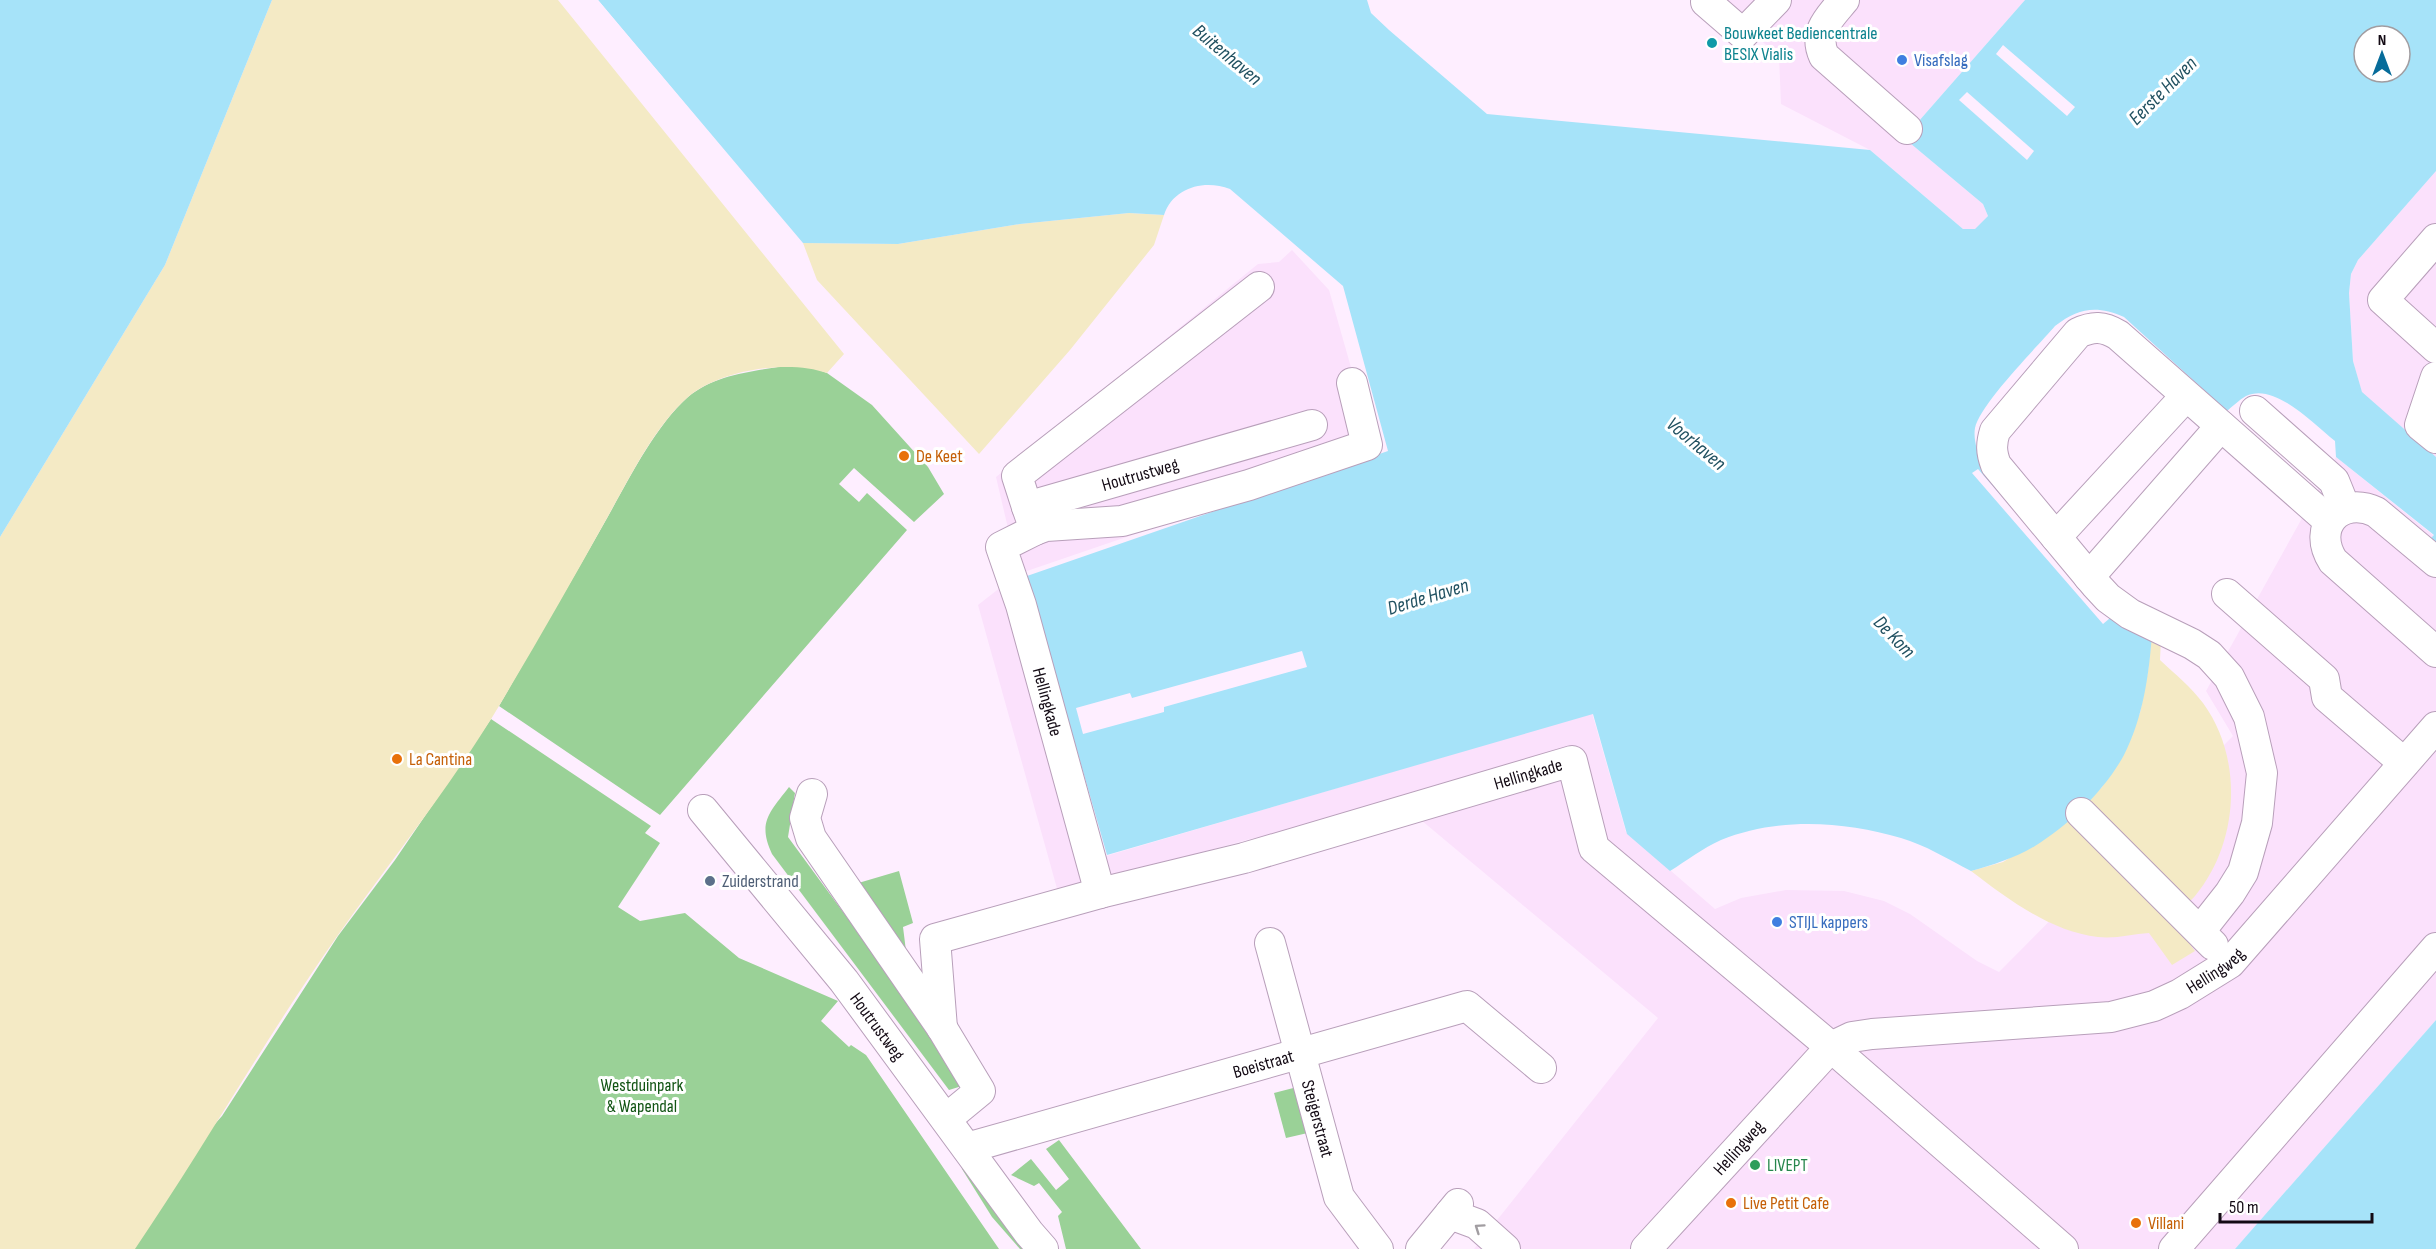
<svg xmlns="http://www.w3.org/2000/svg" width="2436" height="1249" viewBox="0 0 2436 1249" font-family="'Sofia Sans Condensed',sans-serif">
<rect width="100%" height="100%" fill="#feeeff"/>
<g fill="#fbe1fc">
<polygon points="1714,0 2025,0 1904,138 1983,204 1988,216 1976,229 1963,229 1870,150 1781,104 1779,56"/>
<polygon points="2436,171 2436,457 2362,393 2353,361 2349,293 2351,274 2358,260"/>
<polygon points="1292,250 1329,290 1375,452 1024,572 1106,856 1592,713 1626,832 1715,909 1741,898 1786,890 1844,891 1884,901 1910,914 1977,961 1999,972 2233,736 2206,691 2336,457 2434,536 2432,538 2436,542 2436,1020 2235,1249 1474,1249 1658,1018 1409,810 1250,839 1058,892 978,605 1010,580 1015,558 996,477 1258,264 1279,262"/>
</g>
<g fill="#9ad197">
<path d="M778,367H811L827,373L872,405L928,467L944,494L914,522L854,468L839,484L859,502L867,493L907,530L660,815L499,706C533,646 568,587 602,527C625,487 653,428 688,397C713,376 747,372 778,367Z"/>
<polygon points="491,719 651,826 645,833 660,843 618,907 640,921 685,913 739,958 838,1001 821,1021 849,1047 851,1045 866,1055 999,1249 104,1249 222,1116 338,936 395,860"/>
<path d="M789,787L795,793L788,837L879,961L965,1085L949,1090L772,854C757,822 770,812 789,787Z"/>
<polygon points="899,871 913,923 903,927 906,951 855,884"/>
<polygon points="1301,1086 1312,1132 1286,1138 1274,1093"/>
<polygon points="1059,1140 1141,1249 1066,1249 1058,1216 1062,1212 1039,1183 1034,1186 1011,1175 1031,1159 1056,1190 1069,1179 1046,1149"/>
<polygon points="960,1161 1030,1249 1020,1249 992,1217 962,1169"/>
</g>
<g fill="#f4eac5">
<path d="M272,0H558L844,354L827,373C788,359 720,370 688,397C654,427 629,479 607,518C572,581 536,644 499,706C451,786 392,859 338,935C266,1037 205,1146 135,1249H0V537L165,265Z"/>
<polygon points="1129,213 1164,215 1154,245 1070,350 979,454 817,280 803,243 898,244 1020,224"/>
<path d="M2152,634L2161,638L2160,660C2175,674 2191,687 2203,703C2244,759 2239,843 2195,896C2188,904 2177,910 2169,916L2195,951L2172,965L2149,933C2132,934 2116,939 2098,937C2051,932 2008,899 1971,871L2003,862L2068,821L2102,787L2140,713L2148,671Z"/>
</g>
<g fill="#a6e3f9" fill-rule="evenodd">
<polygon points="0,0 272,0 165,265 0,537"/>
<path d="M598,0H1367L1371,13L1389,30L1487,114L1870,150L1963,229H1975L1988,216L1983,204L1904,138L2025,0H2436V171L2358,260L2351,274L2349,293L2353,361L2362,392L2436,457V542L2431,538L2434,535L2336,457L2335,441C2313,424 2275,382 2246,396C2239,400 2233,406 2227,411L2124,317C2096,305 2079,308 2055,326C2037,347 1980,404 1975,428C1973,440 1978,453 1982,464L2152,634C2149,675 2143,718 2124,755C2105,790 2069,825 2035,846C2015,858 1993,865 1971,871C1948,859 1925,845 1901,838C1844,821 1777,817 1721,840C1703,848 1686,861 1670,871L1627,834L1593,714L1107,855L1027,576L1388,451L1343,286L1230,189C1205,179 1173,187 1164,215L1129,213L1020,224L898,244L803,243ZM2364,36H2400V72H2364Z"/>
<polygon points="2436,1020 2436,1249 2235,1249"/>
</g>
<g fill="#feeeff">
<polygon points="595,0 598,0 804,246 801,245"/>
<polygon points="2003,45 2075,107 2067,116 1996,54"/>
<polygon points="1967,92 2034,151 2027,160 1959,100"/>
<polygon points="1978,469 2104,613 2116,613 2103,624 1972,473"/>
<polygon points="1302,651 1307,667 1164,707 1164,712 1083,734 1076,708 1130,693 1132,698"/>
</g>
<g fill="none" stroke-linecap="round" stroke-linejoin="round">
<defs>
<g id="minor">
<polyline points="1708,0 1706,2 1743,34 1776,0"/>
<path d="M1844,0C1829,18 1813,32 1824,56L1907,129"/>
<polyline points="2436,239 2383,300 2436,348"/>
<polyline points="2436,377 2420,425 2436,438"/>
<polyline points="2255,411 2334,481 2345,508"/>
<polyline points="1027,507 1017,476 1259,287"/>
<polyline points="1035,530 1046,526 1122,521 1249,485 1367,445 1352,383"/>
<polyline points="2056,537 2186,396"/>
<path d="M2436,562L2376,512C2340,495 2311,527 2333,561L2436,652"/>
<polyline points="2089,577 2221,426"/>
<polyline points="2227,594 2324,679 2327,697 2404,763"/>
<polyline points="812,794 805,818 811,838 942,1028 980,1091 946,1119"/>
<path id="s1" d="M703,810L844,981L1029,1233L1043,1249"/>
<polyline points="2081,813 2213,945"/>
<path id="s2" d="M1100,893L1021,605L1001,547L1035,530L1027,507L1312,425"/>
<path d="M2200,931L2230,893L2243,872L2257,823L2262,773L2249,717L2229,677L2209,655L2192,644L2130,614L2108,598L2095,584L1996,465C1991,452 1991,444 1995,431L2078,333C2093,326 2103,326 2118,335L2329,521"/>
<path id="s3" d="M1270,943L1339,1197L1378,1249"/>
<path id="s4" d="M942,1028L935,939L1100,893L1244,858L1572,761L1594,848L1831,1047L1646,1249"/>
<path id="s5" d="M967,1148L1467,1006L1541,1068"/>
<polyline points="1450,1214 1477,1224 1505,1249"/>
<polyline points="1421,1249 1458,1204"/>
<path id="s6" d="M2063,1249L1831,1047L1852,1037L1872,1034L2111,1017L2154,1006L2180,994L2230,963L2436,727"/>
<polyline points="2174,1249 2436,948"/>
</g>
</defs>
<use href="#minor" stroke="#b89fba" stroke-width="32"/>
<use href="#minor" stroke="#fff" stroke-width="30"/>
</g>
<defs><path id="oneway-chevron" d="M-2-3.5L2.5 0L-2 3.5" fill="none" stroke-width="1.6" stroke-linecap="round" stroke-linejoin="round" transform="scale(1.5)"/></defs>
<use stroke="#a19da1" href="#oneway-chevron" transform="translate(1479 1228) rotate(-145)"/>
<circle fill="#0f9aa8" stroke="#fff" stroke-width="2" cx="1712" cy="43" r="6"/>
<g fill="#3f7fe0" stroke="#fff" stroke-width="2">
<circle cx="1902" cy="60" r="6"/>
<circle cx="1777" cy="922" r="6"/>
</g>
<g fill="#e8710a" stroke="#fff" stroke-width="2">
<circle cx="904" cy="456" r="6"/>
<circle cx="397" cy="759" r="6"/>
<circle cx="1731" cy="1203" r="6"/>
<circle cx="2136" cy="1223" r="6"/>
</g>
<circle fill="#5c6f8a" stroke="#fff" stroke-width="2" cx="710" cy="881" r="6"/>
<circle fill="#2e9e5b" stroke="#fff" stroke-width="2" cx="1755" cy="1165" r="6"/>
<g text-anchor="middle" dominant-baseline="central" stroke-width="6" stroke-linejoin="round" paint-order="stroke">
<g font-size="18" fill="#0d838f" stroke="#fff" text-anchor="start">
<text x="1724" y="33">Bouwkeet Bediencentrale<tspan x="1724" dy="21">BESIX Vialis</tspan></text>
</g>
<g font-size="18" fill="#366cbe" stroke="#fff" text-anchor="start">
<text x="1914" y="60">Visafslag</text>
<text x="1789" y="922">STIJL kappers</text>
</g>
<g font-size="18" fill="#c56008" stroke="#fff" text-anchor="start">
<text x="916" y="456">De Keet</text>
<text x="409" y="759">La Cantina</text>
<text x="1743" y="1203">Live Petit Cafe</text>
<text x="2148" y="1223">Villani</text>
</g>
<g font-size="18" fill="#130a14" stroke="#fff">
<text stroke="none"><textPath href="#s2" startOffset="540">Houtrustweg</textPath></text>
<text transform="translate(1047 702) rotate(75)">Hellingkade</text>
<text stroke="none"><textPath href="#s4" startOffset="705">Hellingkade</textPath></text>
<text stroke="none"><textPath href="#s6" startOffset="706">Hellingweg</textPath></text>
<text stroke="none"><textPath href="#s1" startOffset="278">Houtrustweg</textPath></text>
<text stroke="none"><textPath href="#s5" startOffset="308">Boeistraat</textPath></text>
<text stroke="none"><textPath href="#s3" startOffset="182">Steigerstraat</textPath></text>
<text transform="translate(1739 1148) rotate(-48)">Hellingweg</text>
</g>
<g font-size="18" fill="#4e5e75" stroke="#fff" text-anchor="start">
<text x="722" y="881">Zuiderstrand</text>
</g>
<g font-size="18" fill="#115413" stroke="#fff">
<text x="642" y="1085">Westduinpark<tspan x="642" dy="21">&amp; Wapendal</tspan></text>
</g>
<g font-size="18" fill="#27864d" stroke="#fff" text-anchor="start">
<text x="1767" y="1165">LIVEPT</text>
</g>
<g font-size="20" font-style="italic" fill="#215161" stroke="#fff">
<text transform="translate(1227 55) rotate(40)">Buitenhaven</text>
<text transform="translate(2163 91) rotate(-45)">Eerste Haven</text>
<text transform="translate(1696 444) rotate(40)">Voorhaven</text>
<text transform="translate(1428 597) rotate(-17)">Derde Haven</text>
<text transform="translate(1894 637) rotate(46)">De Kom</text>
</g>
</g>
<g transform="translate(2382 54)"><circle r="28" fill="#ffffff" stroke="#a19da1" stroke-width="1.5"/>
<path d="M0-4.5L10 22L0 15L-10 22Z" fill="#076c9a"/>
<text y="-9" font-size="16" font-weight="bold" text-anchor="middle" fill="#130a14">N</text>
</g>
<path d="M2220 1213v9h152v-9" fill="none" stroke="#130a14" stroke-width="3"/>
<text x="2229" y="1213" font-size="18" fill="#130a14" stroke="#ffffff" stroke-width="4.5" paint-order="stroke">50 m</text>
</svg>
